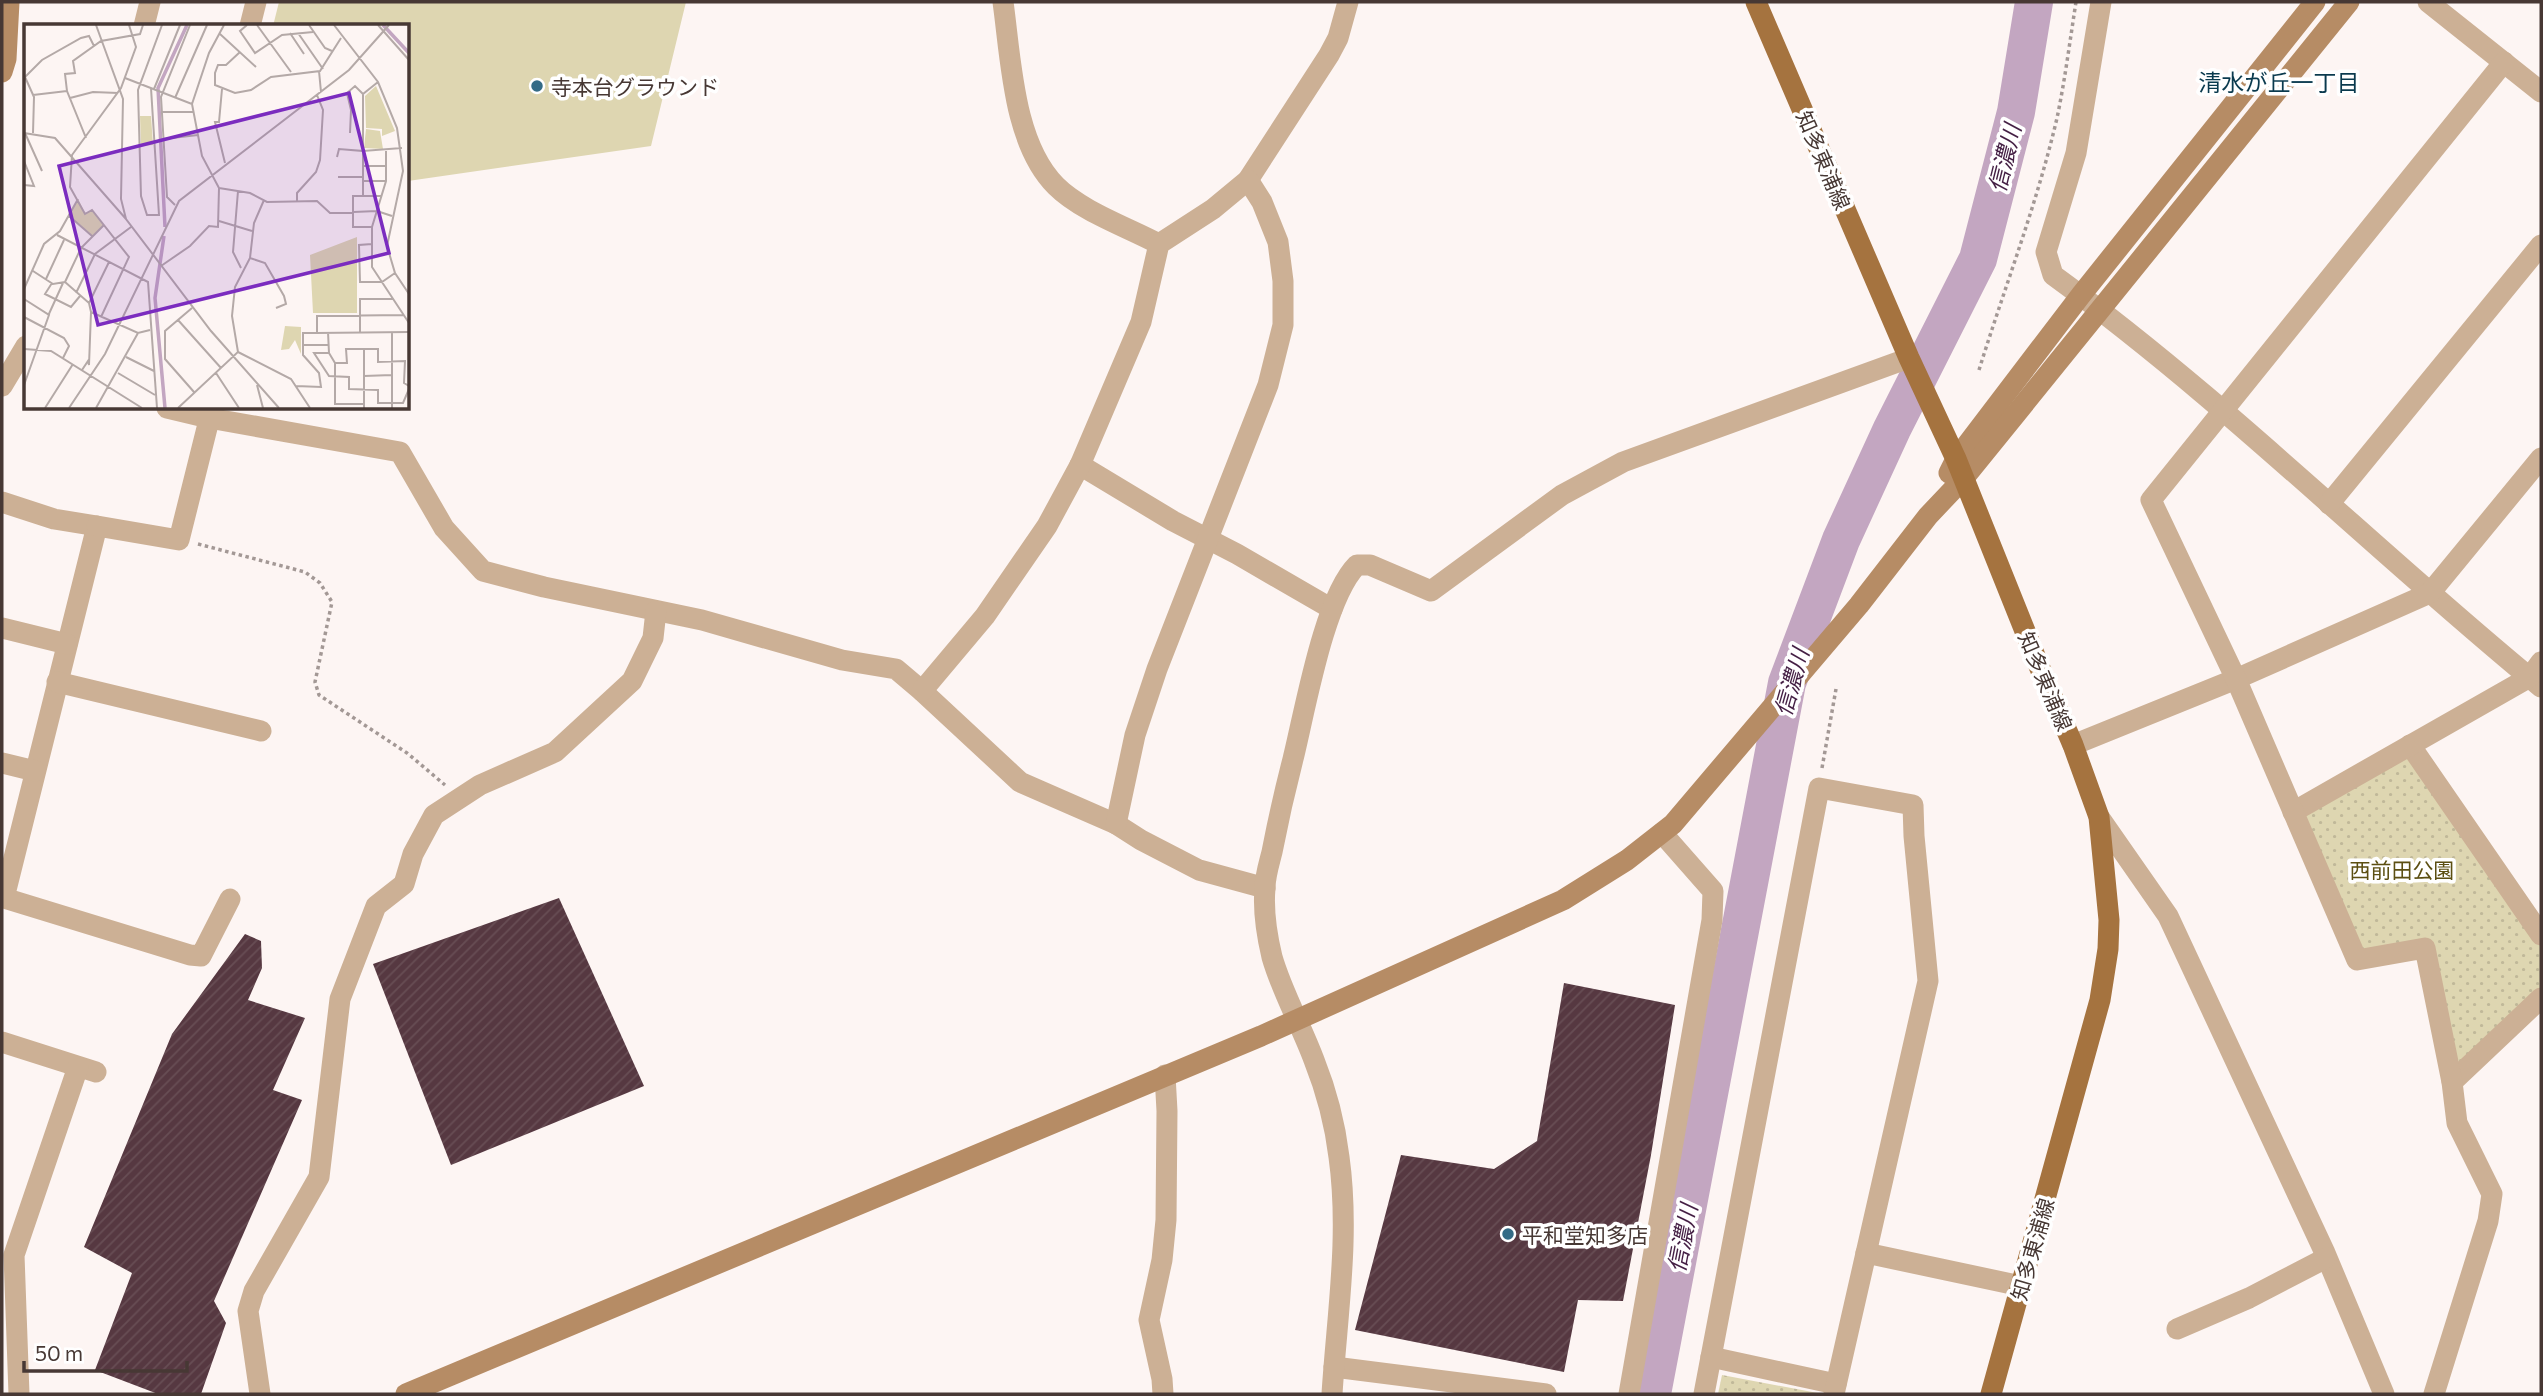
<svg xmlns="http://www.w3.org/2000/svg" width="2543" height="1396" viewBox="0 0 2543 1396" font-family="Commissioner,'Noto Sans JP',sans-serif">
<defs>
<pattern id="green-dots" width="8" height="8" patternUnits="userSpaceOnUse" patternTransform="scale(1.75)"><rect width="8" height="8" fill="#ded6b1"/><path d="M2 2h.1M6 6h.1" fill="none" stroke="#c0b899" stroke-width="1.8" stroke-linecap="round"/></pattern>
<pattern id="building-hatch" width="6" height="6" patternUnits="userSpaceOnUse" patternTransform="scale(1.75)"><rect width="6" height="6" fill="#563841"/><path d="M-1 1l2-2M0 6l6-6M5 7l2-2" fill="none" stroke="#674d54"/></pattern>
</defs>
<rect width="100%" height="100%" fill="#fdf5f3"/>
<g fill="url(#green-dots)">
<polygon points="2410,745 2541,935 2541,998 2452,1082 2425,948 2357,960 2293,812"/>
<polygon points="1722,1375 1823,1394 1718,1394"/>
</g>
<polygon fill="#ded6b1" points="279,2 686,2 651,146 408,181 408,26 273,26"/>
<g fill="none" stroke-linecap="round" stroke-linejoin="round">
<polyline stroke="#c3a6c1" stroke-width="38" points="1652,1394 1787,683 1841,540 1892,429 1978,259 2016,112 2034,2"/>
</g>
<g fill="url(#building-hatch)">
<polygon points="559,898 644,1086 451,1165 373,964"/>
<polygon points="245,934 261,941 262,968 248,1000 305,1018 273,1090 302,1100 214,1301 226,1323 201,1394 158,1394 95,1370 132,1273 84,1247 172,1034"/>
<polygon points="1564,983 1675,1005 1651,1155 1623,1301 1578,1300 1564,1372 1355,1330 1401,1155 1494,1169 1537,1141"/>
</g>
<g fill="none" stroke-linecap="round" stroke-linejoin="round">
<g stroke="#a39895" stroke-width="3.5" stroke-dasharray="3.5 3.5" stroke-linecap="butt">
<path d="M1979,370C2005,286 2037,204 2057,118C2065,80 2070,40 2076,2"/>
<polyline points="198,544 305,572 320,583 332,602 315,682 319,695 407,753 445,785"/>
<polyline points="1822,768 1836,689"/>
</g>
<g stroke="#ccb095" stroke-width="21">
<path d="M1003,2C1011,59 1013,143 1056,186C1081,211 1127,227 1159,244"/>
<path d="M2101,2L2076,153L2046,252L2053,275C2226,401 2376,552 2541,687"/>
<polyline points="2428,2 2541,92"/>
<polyline points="144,26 150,2"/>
<polyline points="250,26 256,2"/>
<polyline points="2,386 26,346"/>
<polyline points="167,408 209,418 400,452 444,528 483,571 544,587 702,620 842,660 896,669 922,691 1020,782 1116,824 1141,840 1199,870 1265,888"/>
<polyline points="1080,465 1173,521 1237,554 1332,609"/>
<polyline points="2,502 54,519 97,526 4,898 190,955 201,956 230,899"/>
<polyline points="2329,504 2541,245"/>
<polyline points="97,526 179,540 212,408"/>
<polyline points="2,628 67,644"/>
<polyline points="57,682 261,731"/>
<polyline points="922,691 985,616 1047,526 1080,465 1141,322 1159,244 1213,209 1248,180 1329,55 1338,38 1348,2"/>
<polyline points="2073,745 2236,679 2430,593 2541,458"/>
<polyline points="2410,745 2541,935"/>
<polyline points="2,763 35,771"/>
<polyline points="2293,812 2530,677 2541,662"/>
<polyline points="2099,817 2168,916 2325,1253 2384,1394"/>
<polyline points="1116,824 1135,735 1157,669 1268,385 1283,325 1283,281 1278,242 1262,202 1248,180"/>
<polyline points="2,1042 96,1072"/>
<polyline points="2452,1082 2541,998"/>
<polyline points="1866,1253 2021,1286"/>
<polyline points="2177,1329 2249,1298 2326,1258"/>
<polyline points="1711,1357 1836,1384"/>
<polyline points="1334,1367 1546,1394"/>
<polyline points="19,1394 14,1255 78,1067"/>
<polyline points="260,1394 248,1311 254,1291 319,1177 340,999 376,906 404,884 413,854 434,815 480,785 555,752 632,681 653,638 656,611"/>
<polyline points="1163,1394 1162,1379 1149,1320 1162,1260 1166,1220 1167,1111 1165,1075"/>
<path d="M1332,1394C1337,1315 1350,1236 1339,1157C1335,1124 1326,1090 1314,1060C1301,1025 1282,992 1272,957C1267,936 1263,910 1265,888C1265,876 1269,864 1272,852C1278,821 1285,790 1293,759C1305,711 1324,598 1357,565H1370L1431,591L1562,495L1623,462L1909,358"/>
<polyline points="1629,1394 1712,920 1713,891 1662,833"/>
<polyline points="1704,1394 1819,788 1913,805 1914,836 1928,981 1834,1394"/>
<polyline points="2434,1394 2488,1221 2492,1194 2457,1123 2452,1082 2425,948 2357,960 2236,679 2151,500 2504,62"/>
</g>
<g stroke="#b68c65" stroke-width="21">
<polyline points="2,72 6,59 9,2"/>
<polyline points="1949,473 1956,459 2081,295 2315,2"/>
<polyline points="406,1394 1261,1036 1563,900 1627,860 1673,824 1859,605 1928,516 1964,478 2349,2"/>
</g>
<polyline stroke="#a5733f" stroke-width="21" points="1756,2 1909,358 1956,459 2039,666 2073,745 2099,817 2109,920 2108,949 2100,1000 1991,1394"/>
</g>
<g fill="#346b86" stroke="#fff" stroke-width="2.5">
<circle cx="537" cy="86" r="7"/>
<circle cx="1508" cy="1234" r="7"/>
</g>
<g text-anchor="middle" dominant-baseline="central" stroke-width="7" stroke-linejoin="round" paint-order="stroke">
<g font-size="21" fill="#473834" stroke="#fff" text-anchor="start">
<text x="551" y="86">寺本台グラウンド</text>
<text x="1522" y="1234">平和堂知多店</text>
</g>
<g font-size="21" fill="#473834" stroke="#fff">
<text transform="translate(1824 160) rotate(67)">知多東浦線</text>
<text transform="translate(2046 681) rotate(67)">知多東浦線</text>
<text transform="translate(2032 1249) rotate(-74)">知多東浦線</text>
</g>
<g font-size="21" fill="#5c4f12" stroke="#fff">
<text x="2402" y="869">西前田公園</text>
</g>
<g font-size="23" fill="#0a3a4e" stroke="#fff">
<text x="2279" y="82">清水が丘一丁目</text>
</g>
<g font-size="23" font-style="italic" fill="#441f44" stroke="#fff">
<text transform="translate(2004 158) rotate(-76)">信濃川</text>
<text transform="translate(1791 682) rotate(-74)">信濃川</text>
<text transform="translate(1682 1238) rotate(-79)">信濃川</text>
</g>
</g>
<g transform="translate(24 24)">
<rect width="385" height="385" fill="#fdf5f3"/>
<path d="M116,92H127L129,121L117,122ZM342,105L356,107L359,125L340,124ZM54,175L61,189L68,186L80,201L68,212L44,191ZM261,302L277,303V330L271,316L265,325L257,326Z" fill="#ded6b1"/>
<path d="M352,62L371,107L358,112V105L342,104L341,72ZM333,213V289H289L286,231Z" fill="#ded6b1"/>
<path fill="none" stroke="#c3a6c1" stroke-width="3.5" d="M359,1L385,29M141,203L134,64L163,1M140,212L131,274L141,384"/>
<path fill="none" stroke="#b4a9a7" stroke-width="2" d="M72,1L99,75L97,175L102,195L187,307L255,384M223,1L216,7L231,29L258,11L289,8M233,1L267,48M285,1L301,24L308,27M310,1L354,58L373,104L379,147L363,222L371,249L385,270M354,1L385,36M266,9L280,30M274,9L299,45M196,10L232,43M216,28L202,41H194L191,49V61L211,69L227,66L247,53L296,47L317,14M295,47L297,68M1,53L18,36L57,14L65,12L70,22M1,53L10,73L9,109M101,54L168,80L178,132L195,164L194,203L185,202L166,222L137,242M354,58L339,70V127L378,124M127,64L135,191H123L117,172L114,66L138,1M130,65L156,1M198,65L195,98H191L201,139M9,71L43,67M46,74L69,68L94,69M151,74L183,1M168,80L185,29L200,1M137,88H169M0,109L31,114L102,195M1,109L18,147M326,109L327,86L323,69L331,62L339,70M62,114L43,67L41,50L51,49L49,37L77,17L116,10L119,1M139,115L174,111M362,127V157L348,203V243L385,299M313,133L315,125L339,127V172H357M0,137L10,162L0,161M339,142H362M314,153H339M339,157H362M195,164L226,169L243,178L293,177L306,189L353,187L368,192M214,167L209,228L217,244M339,172H329V203H348M273,178V169L292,148L296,136L299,86L293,71M151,181L143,173L137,73L166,1M44,191L68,212M195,197L228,207M33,211L124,258L133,384M348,220L335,221L336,258H358L371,249M226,234L241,239L260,272L262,280L252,284M9,247L29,260L41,258M22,255L40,216M41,258L65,279L67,288L65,341L64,337L58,346M41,258L57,224L80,201M28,259L21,270L47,283L56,272M0,265L20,220L36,207L54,175M52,269L71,230L107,203M0,275L25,291L0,361M65,279L85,238M168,284L141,307V335L170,368M67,288L114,309L126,306M380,291L293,292V309L385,308M24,292L39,259M0,293L40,314L45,322L39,334M77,293L105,233L68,186L61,190L46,163L48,131L97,64L112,23L105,1M154,296L197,344M304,308L305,329L311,339V380H340M336,308V275H369M368,308V384M279,321H304M0,325L27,327L118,384M214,328L267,355L286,384M305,329H290L305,352L325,353V365L354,366V379H379L385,365M102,333L130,347M311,339H323L322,325H354V338L381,337L380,359L385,362M94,349L131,371M192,349L215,384M340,352L368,351M233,361L239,384M272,362L297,363L295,349L279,331V309H293M21,384L49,340M45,384L81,330L155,177L325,46L365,1M72,384L114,309M154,384L214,328L208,292L211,263L226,234L230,199L240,176M340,384V325"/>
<path fill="#7b2cbf" fill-opacity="0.15" stroke="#7b2cbf" stroke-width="3.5" d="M325,69L365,229L74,301L35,142Z"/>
<rect width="385" height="385" fill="none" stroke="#473834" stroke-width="3.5"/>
</g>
<rect width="2543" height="1396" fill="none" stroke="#473834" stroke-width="7"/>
<path d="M24 1361v10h163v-10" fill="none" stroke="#473834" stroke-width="3.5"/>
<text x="35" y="1361" font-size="21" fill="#473834" stroke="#ffffff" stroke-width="5" paint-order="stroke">50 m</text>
</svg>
